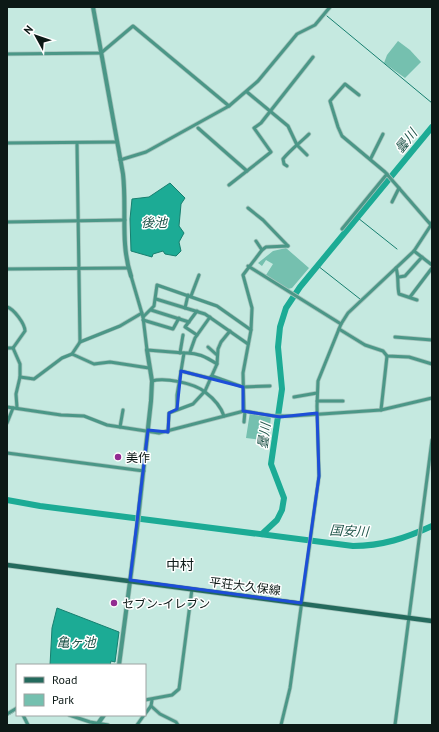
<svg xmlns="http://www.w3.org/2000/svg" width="439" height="732" viewBox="0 0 439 732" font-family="'PT Sans','Noto Sans JP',sans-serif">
<rect width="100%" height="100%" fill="#c5e9e0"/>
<g fill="#75c0af">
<polygon points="398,41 410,50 421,62 405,78 384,63 387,55"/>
<polygon points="286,248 309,268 292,288 288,289 266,275 273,264 266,260 262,266 258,263 273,251"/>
<polygon points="250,412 271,417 268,441 246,438"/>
</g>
<g fill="#1cab95" stroke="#177f6f">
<polygon points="170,183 185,198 181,204 179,226 184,233 179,242 181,251 176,256 165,254 163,251 153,254 152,257 131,251 130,219 132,199 149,197"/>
<polygon points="57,608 119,632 115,662 111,661 110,665 50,665 52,628"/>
</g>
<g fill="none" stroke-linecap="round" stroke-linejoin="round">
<g stroke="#177f6f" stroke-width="1">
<polyline points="327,16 432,103"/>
<polyline points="358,218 397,249"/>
<polyline points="318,266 360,299"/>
<polyline points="7,716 17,710"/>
</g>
<g stroke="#1cab95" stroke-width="6">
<path d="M7,500L40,506L353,546C382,546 406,538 432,526"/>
<polyline points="262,534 277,520 282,510 284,498 271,464 282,389 278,347 280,327 286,308 300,287 432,127"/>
</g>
<defs>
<g id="minor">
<polyline points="7,54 101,53 133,26 229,106"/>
<polyline points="247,92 288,126 297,145 307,155"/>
<polyline points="359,95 345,84 330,101 338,127 342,136 385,172 431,225"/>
<polyline points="198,128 247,171"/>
<polyline points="7,143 117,142"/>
<polyline points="77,143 80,342"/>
<polyline points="371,158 383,134"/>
<polyline points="120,160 146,152 229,106 258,81 297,34 315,25 330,7"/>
<path d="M287,166L284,164L283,159C291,149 300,143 309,134"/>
<polyline points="229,185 271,152 254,128 261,123 313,57"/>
<polyline points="392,202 399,188"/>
<polyline points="248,208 263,220 288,246"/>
<polyline points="7,222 125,220"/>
<polyline points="342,229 387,174"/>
<polyline points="256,241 262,250"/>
<polyline points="414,251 432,265"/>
<polyline points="248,266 341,324"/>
<path d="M396,268C399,277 397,285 399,294L417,300"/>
<polyline points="7,269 128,268"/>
<polyline points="131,276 143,317 147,350 184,353 177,395 177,409"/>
<polyline points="399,277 405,276 422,257"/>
<polyline points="191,296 199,275"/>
<polyline points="410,297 432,268"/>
<polyline points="156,299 205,314 248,344"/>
<path d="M7,307C14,309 25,324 25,331L13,348"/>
<polyline points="185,308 188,295"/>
<polyline points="151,310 189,322"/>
<polyline points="143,317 154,306 157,285 217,306 251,330"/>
<polyline points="143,320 173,329 179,318"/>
<polyline points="339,329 365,345 383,351 387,356 409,357 432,364"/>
<polyline points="197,335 185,327 197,311"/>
<polyline points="395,337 432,340"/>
<polyline points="208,347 217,355"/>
<polyline points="7,348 13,348"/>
<polyline points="13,348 20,364 20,377"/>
<polyline points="190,352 195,338 210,317"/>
<polyline points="180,353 183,335"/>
<path d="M184,353C197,352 206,357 217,364"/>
<polyline points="72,354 94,364 110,362 149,368"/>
<polyline points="181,371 209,378 212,376 243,387 270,386"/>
<path d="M152,381C164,377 194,383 205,392C213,398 221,407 224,416"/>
<polyline points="294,397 317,393"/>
<polyline points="317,401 343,401"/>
<polyline points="7,407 61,415 84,416 107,425 159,433 244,411 274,416 292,416 381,410 432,398"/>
<polyline points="17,408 16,394 20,377 34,379 62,358 72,354 80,342 120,326 142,313"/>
<polyline points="381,410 387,356"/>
<polyline points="244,411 243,373 251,330 252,308 243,275 262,250 266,247 288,246"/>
<polyline points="244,422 245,411"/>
<polyline points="7,423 13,408"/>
<polyline points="120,427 123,410"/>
<polyline points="168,432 169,413 193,404 205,391 217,364 218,349 221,342 230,331"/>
<polyline points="7,453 144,471"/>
<polyline points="145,700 172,695 179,689 192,589"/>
<polyline points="151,706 160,714 176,722 178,725"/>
<polyline points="7,714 17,708"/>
<polyline points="145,714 151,706 152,700"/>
<polyline points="23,715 28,725"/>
<polyline points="69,715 90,722 108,725"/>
<polyline points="137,725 144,715"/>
<polyline points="281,725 290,688 319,476 317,406 318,381 341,324 348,313 414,251 431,225"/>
<polyline points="395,725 432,440"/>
</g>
<g id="tertiary">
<path d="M93,7L123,174C127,209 120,243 131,276"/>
<polyline points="431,225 432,223"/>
<polyline points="119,665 137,528 151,401 152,381 147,350"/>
<polyline points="97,725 104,715"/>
</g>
<polyline id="secondary" points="7,565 432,621"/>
</defs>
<use href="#minor" stroke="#a4c4bc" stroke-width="4.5"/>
<use href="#tertiary" stroke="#a4c4bc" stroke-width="5.5"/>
<use href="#secondary" stroke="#a4c4bc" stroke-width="6"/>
<use href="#minor" stroke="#4b9787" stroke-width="3"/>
<use href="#tertiary" stroke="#4b9787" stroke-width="4"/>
<use href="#secondary" stroke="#246a5d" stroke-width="4.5"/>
</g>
<path fill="none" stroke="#1d4ed8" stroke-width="3" stroke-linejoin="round" d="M181,371L243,387V411L280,417L317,413L319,476L301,603L130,580L148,430L168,432L169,413L177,409Z"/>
<g fill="#922b91" stroke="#fff" stroke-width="1.5">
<circle cx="118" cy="457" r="4"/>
<circle cx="114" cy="603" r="4"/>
</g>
<g text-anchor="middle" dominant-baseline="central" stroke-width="3" stroke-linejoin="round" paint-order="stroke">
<g font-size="12" fill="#0c1916" stroke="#fff" text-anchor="start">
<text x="126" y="457">美作</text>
<text x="122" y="603">セブン-イレブン</text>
</g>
<g font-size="12" fill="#0c1916" stroke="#fff">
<text transform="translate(245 586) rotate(7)">平荘大久保線</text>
</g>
<g font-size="13" font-style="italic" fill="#21564b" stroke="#fff">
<text transform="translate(406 141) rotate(-51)">曇川</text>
<text x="154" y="222">後池</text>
<text transform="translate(264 436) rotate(-82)">曇川</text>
<text transform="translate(349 531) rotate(3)">国安川</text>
<text x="76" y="642">亀ヶ池</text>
</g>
<g font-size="14" fill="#0c1916" stroke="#fff">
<text x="180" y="565">中村</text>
</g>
</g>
<rect width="439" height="732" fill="none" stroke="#0c1916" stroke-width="16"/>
<rect x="16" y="664" width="130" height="52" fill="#ffffff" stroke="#9ea3a2"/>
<rect x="24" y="677" width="20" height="6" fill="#246a5d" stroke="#9ea3a2"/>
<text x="52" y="684" font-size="12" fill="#0c1916">Road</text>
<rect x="24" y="694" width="20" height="12" fill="#75c0af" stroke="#9ea3a2"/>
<text x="52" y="704" font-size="12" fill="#0c1916">Park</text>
<g transform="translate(36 36) rotate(310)" stroke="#ffffff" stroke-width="3" paint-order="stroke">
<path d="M0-3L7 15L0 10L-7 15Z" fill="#0c1916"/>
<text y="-6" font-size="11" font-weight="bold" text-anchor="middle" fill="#0c1916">N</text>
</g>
</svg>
